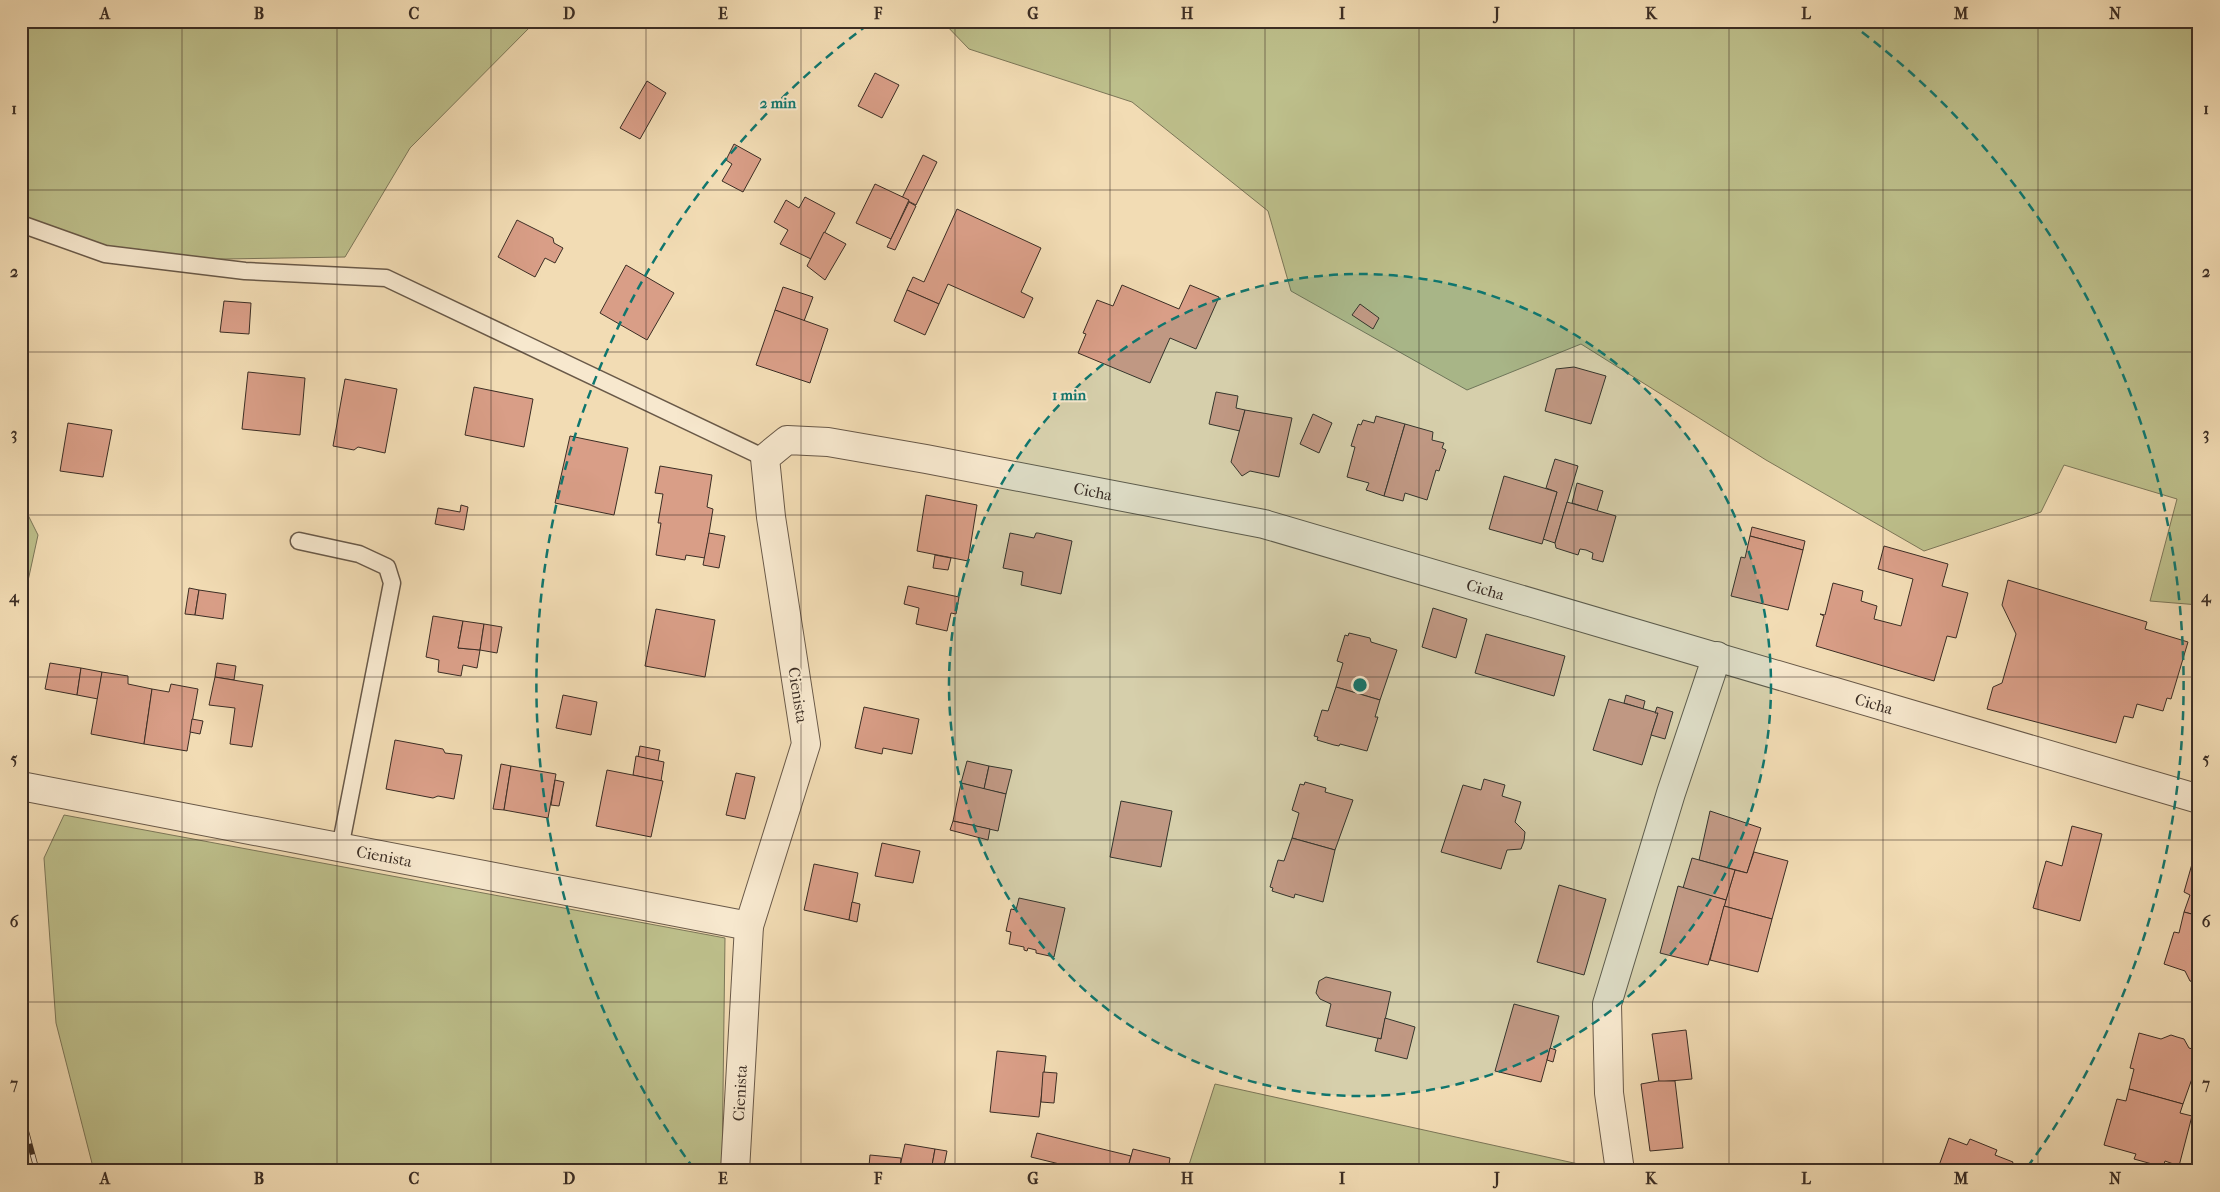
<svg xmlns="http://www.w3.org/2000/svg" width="2220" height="1192" viewBox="0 0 2220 1192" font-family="'IM FELL French Canon',serif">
<rect width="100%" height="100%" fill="#f2dcb4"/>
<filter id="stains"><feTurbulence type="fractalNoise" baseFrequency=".004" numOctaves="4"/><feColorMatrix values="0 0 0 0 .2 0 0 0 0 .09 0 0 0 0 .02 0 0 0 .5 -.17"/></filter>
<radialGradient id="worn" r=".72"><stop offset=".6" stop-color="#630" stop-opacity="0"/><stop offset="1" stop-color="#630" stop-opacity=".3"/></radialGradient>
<g fill="#bdbf8b" stroke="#7c7658">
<polygon points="21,21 536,21 410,148 345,257 103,261 21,221"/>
<polygon points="942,21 2199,21 2199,605 2150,601 2177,499 2064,465 2041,512 1924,551 1766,460 1581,344 1467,390 1291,291 1268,211 1132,102 969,49"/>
<polygon points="21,501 38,535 21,613"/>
<polygon points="64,815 725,938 722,1171 94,1171 56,1023 44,858"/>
<polygon points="1215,1084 1592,1167 1596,1171 1187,1171"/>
</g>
<g fill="#d99e87" stroke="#3b2d24">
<polygon points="875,73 899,85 882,118 858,106"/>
<polygon points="647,81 666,93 640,139 620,128"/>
<polygon points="734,144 761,159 743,192 722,181 732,164 726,160"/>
<polygon points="923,155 937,162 916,205 902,198"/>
<polygon points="875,184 909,200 891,239 856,223"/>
<polygon points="805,197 835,213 811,259 780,244 788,230 774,222 786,200 799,208"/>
<polygon points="909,202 916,206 895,250 887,247"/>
<polygon points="957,209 1041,248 1021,292 1033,298 1024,318 948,284 939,304 907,290 913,277 924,282"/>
<polygon points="517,220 553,238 554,243 563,248 555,263 545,258 535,277 498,257"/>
<polygon points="824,232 846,244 825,280 807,266"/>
<polygon points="626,265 674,293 647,340 600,313"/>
<polygon points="1122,285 1179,309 1190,285 1219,297 1196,349 1170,338 1150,383 1078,353 1086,334 1083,333 1097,300 1113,306"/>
<polygon points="783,287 813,297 804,321 775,310"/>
<polygon points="907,290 939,304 925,335 894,321"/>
<polygon points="224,301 251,303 249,334 220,332"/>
<polygon points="1360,304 1379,318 1373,329 1352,315"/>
<polygon points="775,310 828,329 810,383 756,365"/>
<polygon points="1574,367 1606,376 1591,424 1545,411 1556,369"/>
<polygon points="248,372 305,378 300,435 242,429"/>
<polygon points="345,379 397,389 385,453 358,447 354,450 333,446"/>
<polygon points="474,387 533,399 524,447 465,435"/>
<polygon points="1216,392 1238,396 1236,408 1245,410 1240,431 1209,424"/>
<polygon points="1245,410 1292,418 1279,477 1250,471 1242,476 1231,462"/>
<polygon points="1313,414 1332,423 1319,453 1300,444"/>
<polygon points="1376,416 1405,424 1384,496 1366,490 1369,483 1347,477 1355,447 1351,446 1358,424 1361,425 1363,420 1374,423"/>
<polygon points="68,423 112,430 103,477 60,471"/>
<polygon points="1405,424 1433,432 1432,440 1444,443 1442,448 1446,450 1439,471 1436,470 1427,500 1405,493 1403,501 1384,496"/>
<polygon points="570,436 628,448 614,515 555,503"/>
<polygon points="1555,459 1578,466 1555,543 1543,539 1557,492 1546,488"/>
<polygon points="660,466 712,475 707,507 713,509 705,558 686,555 685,560 656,555 661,523 658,523 663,494 655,493"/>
<polygon points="1504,476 1557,492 1542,544 1489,529"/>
<polygon points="1577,483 1603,491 1597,511 1572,503"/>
<polygon points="926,495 977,505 968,561 917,551"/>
<polygon points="1567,502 1616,516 1603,562 1592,559 1593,553 1586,550 1580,549 1578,555 1556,548 1555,543"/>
<polygon points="461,505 468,507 464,530 435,524 438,508 460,512"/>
<polygon points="1752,527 1805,541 1803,550 1750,536"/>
<polygon points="709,533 725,536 719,568 703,565"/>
<polygon points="1010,533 1034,538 1036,533 1038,533 1072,541 1061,594 1021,585 1023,572 1003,568"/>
<polygon points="1750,536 1803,550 1788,610 1731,596 1741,557 1745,558"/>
<polygon points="1884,546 1948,564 1942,586 1968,593 1956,638 1947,636 1934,681 1816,646 1824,616 1820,614 1825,615 1833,583 1863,591 1861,601 1877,606 1874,619 1901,626 1913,579 1878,569"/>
<polygon points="935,555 951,558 948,570 933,568"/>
<polygon points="2008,580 2147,622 2145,629 2188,642 2171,699 2167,698 2163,711 2137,704 2133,718 2124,716 2116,743 1987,709 1993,687 2002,683 2016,634 2002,605"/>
<polygon points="908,586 959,597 956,614 951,613 947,631 916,624 919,608 904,604"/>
<polygon points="189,588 199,590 195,615 185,614"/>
<polygon points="199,590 226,594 223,619 195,615"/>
<polygon points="1433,608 1467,619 1456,658 1422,647"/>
<polygon points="656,609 715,620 705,677 645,666"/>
<polygon points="433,616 463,621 458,648 480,650 477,668 463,665 461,676 438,672 439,660 426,657"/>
<polygon points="463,621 484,624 480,650 458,648"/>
<polygon points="484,624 502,627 497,653 480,650"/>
<polygon points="1349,633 1370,638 1371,642 1397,650 1380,700 1336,687 1343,663 1337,661 1345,635 1348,636"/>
<polygon points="1486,634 1565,656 1554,696 1475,673"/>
<polygon points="50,663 81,668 77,695 45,689"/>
<polygon points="217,663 236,666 234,680 215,677"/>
<polygon points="81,668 102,672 98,699 77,695"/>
<polygon points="102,672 128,676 128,684 152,689 144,744 91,734"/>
<polygon points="215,677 263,685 252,747 230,744 235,708 209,705"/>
<polygon points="171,684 198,689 187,751 144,744 152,689 169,692"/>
<polygon points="1336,687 1380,700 1375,717 1378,717 1367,751 1340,744 1339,746 1334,745 1317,740 1318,737 1314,736 1322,710 1328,711"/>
<polygon points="563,695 597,702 591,735 556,728"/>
<polygon points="1626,695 1645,701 1643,709 1624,703"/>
<polygon points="1609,699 1658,713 1642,765 1593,750"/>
<polygon points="864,707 919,719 912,754 883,748 882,754 855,748"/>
<polygon points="1657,707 1673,712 1665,739 1651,735 1658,713 1655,713"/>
<polygon points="192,719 203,721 200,734 190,732"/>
<polygon points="395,740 443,749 445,753 462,755 454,799 438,796 433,798 386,789"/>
<polygon points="640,746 660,750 658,761 638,757"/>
<polygon points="636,756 664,762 661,781 633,775"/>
<polygon points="967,761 989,766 984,789 961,783"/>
<polygon points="501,764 511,766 504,810 493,809"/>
<polygon points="511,766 556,774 548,818 504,810"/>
<polygon points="989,766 1012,770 1006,794 984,789"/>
<polygon points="607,770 663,781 651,837 596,826"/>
<polygon points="736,773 755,777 745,819 726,815"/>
<polygon points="1484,779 1505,785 1502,796 1521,802 1515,822 1525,832 1524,841 1521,849 1507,850 1501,869 1441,852 1463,785 1481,790"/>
<polygon points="555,780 564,782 559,806 551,805"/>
<polygon points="1305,782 1326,788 1325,792 1353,800 1335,850 1292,838 1299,813 1292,810 1300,784 1304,785"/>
<polygon points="961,783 1006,794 998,831 953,821"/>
<polygon points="1121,801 1172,811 1161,867 1110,857"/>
<polygon points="1710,811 1761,828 1747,873 1699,860"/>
<polygon points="953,821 990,829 988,840 950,830"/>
<polygon points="2072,826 2102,834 2080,921 2033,908 2046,861 2062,866"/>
<polygon points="1292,838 1335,850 1323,902 1295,894 1294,898 1272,891 1273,888 1270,887 1278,860 1284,861"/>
<polygon points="882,843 920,851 913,883 875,876"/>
<polygon points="1754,852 1788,861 1772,919 1724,906 1735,870 1747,873"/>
<polygon points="2194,857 2199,858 2199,916 2184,912 2190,895 2184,892"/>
<polygon points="1692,858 1735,870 1726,900 1683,888"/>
<polygon points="814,864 858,873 849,920 804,910"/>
<polygon points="1559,885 1606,899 1584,975 1537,962"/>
<polygon points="1678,886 1726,900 1708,965 1660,953"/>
<polygon points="1019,898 1065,908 1054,957 1036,953 1036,950 1028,948 1027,951 1024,950 1024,947 1009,944 1011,932 1006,931 1011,909 1016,910"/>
<polygon points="852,902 860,904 857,922 849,920"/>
<polygon points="1724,906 1772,919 1758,972 1710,960"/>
<polygon points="2184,912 2199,916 2199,984 2190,981 2185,971 2164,964 2174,932 2179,933"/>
<polygon points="1326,977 1391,992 1381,1039 1326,1026 1331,1004 1320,999 1316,993 1319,981"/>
<polygon points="1514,1004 1559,1016 1541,1082 1495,1071"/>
<polygon points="1385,1018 1415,1027 1407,1059 1375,1051 1378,1038 1381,1039"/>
<polygon points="1686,1030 1692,1079 1659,1082 1652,1034"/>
<polygon points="2139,1033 2161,1039 2171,1035 2177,1037 2184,1039 2189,1048 2199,1051 2199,1074 2194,1073 2183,1104 2129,1089 2134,1069 2130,1068"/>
<polygon points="1550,1048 1556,1050 1553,1062 1547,1060"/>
<polygon points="997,1051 1046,1056 1039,1117 990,1112"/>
<polygon points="1043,1072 1057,1073 1054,1103 1041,1102"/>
<polygon points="1658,1081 1675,1081 1683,1148 1650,1151 1641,1084"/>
<polygon points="2129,1089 2183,1104 2180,1113 2192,1116 2179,1166 2165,1161 2163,1167 2134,1159 2136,1154 2104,1145 2117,1099 2126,1101"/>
<polygon points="1037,1133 1131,1156 1127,1171 1088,1171 1031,1157"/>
<polygon points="1949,1138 1967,1145 1970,1139 1997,1150 1995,1155 2013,1162 2010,1171 1937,1171"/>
<polygon points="905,1144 935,1149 931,1171 900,1166"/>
<polygon points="935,1149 947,1151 943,1171 931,1171"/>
<polygon points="1133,1149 1170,1158 1168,1171 1127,1171"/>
<polygon points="870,1155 901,1158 900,1169 869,1166"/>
<polygon points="846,1165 869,1166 900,1169 845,1171"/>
</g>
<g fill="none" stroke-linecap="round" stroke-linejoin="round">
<defs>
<g id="service">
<polyline points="21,224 105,254 245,271 386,278 765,458"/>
<polyline points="299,541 359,554 387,567 392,583 340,848"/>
</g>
<g id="minor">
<path id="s1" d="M21,786L749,926"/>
<path id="s2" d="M735,1171L749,926L806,744L771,517L765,458L787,440L828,442L926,459L1264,524L2199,799"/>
<polyline points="1620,1171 1609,1093 1607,1004 1671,793 1717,656"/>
</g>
</defs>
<use href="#service" stroke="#695948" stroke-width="19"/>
<use href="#minor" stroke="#695948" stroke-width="30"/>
<polyline stroke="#3b2d24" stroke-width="3" stroke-dasharray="1 2.5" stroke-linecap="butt" points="25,994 27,820"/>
<use href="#service" stroke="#f7e8ce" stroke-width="16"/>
<use href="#minor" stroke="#f7e8ce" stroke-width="28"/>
<defs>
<polyline id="rail" points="21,1112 37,1171"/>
</defs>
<use href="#rail" stroke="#3b2d24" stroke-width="5.5"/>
<use href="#rail" stroke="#f7e8ce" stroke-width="4" stroke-dasharray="11" stroke-linecap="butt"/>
</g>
<path fill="none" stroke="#3b2d24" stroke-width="1" stroke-opacity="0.55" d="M182,21V1171M337,21V1171M491,21V1171M646,21V1171M801,21V1171M955,21V1171M1110,21V1171M1265,21V1171M1419,21V1171M1574,21V1171M1729,21V1171M1883,21V1171M2038,21V1171M21,190H2199M21,352H2199M21,515H2199M21,677H2199M21,840H2199M21,1002H2199"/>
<circle cx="1360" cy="685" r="411" fill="#0f766e" fill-opacity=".12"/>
<g fill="none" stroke="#0f766e" stroke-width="2.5" stroke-dasharray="9 6">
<circle cx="1360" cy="685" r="411"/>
<path d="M694 1169A823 823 0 0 1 870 23M1850 23A823 823 0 0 1 2026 1169"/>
</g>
<g text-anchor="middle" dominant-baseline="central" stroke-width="4" stroke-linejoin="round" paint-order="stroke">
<g font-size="16" fill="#3b2d24" stroke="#f7e8ce">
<text stroke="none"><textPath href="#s2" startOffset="1064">Cicha</textPath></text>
<text stroke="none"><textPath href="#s2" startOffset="1469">Cicha</textPath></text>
<text transform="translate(798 695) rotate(81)">Cienista</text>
<text stroke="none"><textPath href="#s2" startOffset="1874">Cicha</textPath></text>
<text stroke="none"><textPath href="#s1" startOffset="370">Cienista</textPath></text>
<text stroke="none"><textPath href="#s2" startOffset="78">Cienista</textPath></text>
</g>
</g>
<circle cx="1360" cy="685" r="8" fill="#0f766e" stroke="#f7e8ce" stroke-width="2.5"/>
<g font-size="15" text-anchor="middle" font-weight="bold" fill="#0f766e" stroke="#f7e8ce" stroke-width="4" stroke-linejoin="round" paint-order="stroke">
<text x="778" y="108">2 min</text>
<text x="1069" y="400">1 min</text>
</g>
<rect width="2220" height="1192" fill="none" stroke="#f2dcb4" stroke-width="55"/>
<rect x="28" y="28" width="2164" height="1136" fill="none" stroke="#3b2d24" stroke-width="2"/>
<g font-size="16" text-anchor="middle" font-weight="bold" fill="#3b2d24">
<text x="105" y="19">A</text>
<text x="259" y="19">B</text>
<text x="414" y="19">C</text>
<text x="569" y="19">D</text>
<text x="723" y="19">E</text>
<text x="878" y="19">F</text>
<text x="1033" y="19">G</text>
<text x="1187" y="19">H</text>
<text x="1342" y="19">I</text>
<text x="1497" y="19">J</text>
<text x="1651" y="19">K</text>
<text x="1806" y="19">L</text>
<text x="1961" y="19">M</text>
<text x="2115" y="19">N</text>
<text x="14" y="114">1</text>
<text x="2206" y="114">1</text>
<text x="14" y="277">2</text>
<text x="2206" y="277">2</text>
<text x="14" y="439">3</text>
<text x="2206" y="439">3</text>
<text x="14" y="602">4</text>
<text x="2206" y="602">4</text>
<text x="14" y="764">5</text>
<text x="2206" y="764">5</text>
<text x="14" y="927">6</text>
<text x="2206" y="927">6</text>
<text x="14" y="1089">7</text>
<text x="2206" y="1089">7</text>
<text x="105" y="1184">A</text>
<text x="259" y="1184">B</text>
<text x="414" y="1184">C</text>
<text x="569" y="1184">D</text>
<text x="723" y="1184">E</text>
<text x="878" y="1184">F</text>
<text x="1033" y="1184">G</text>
<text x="1187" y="1184">H</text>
<text x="1342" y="1184">I</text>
<text x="1497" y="1184">J</text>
<text x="1651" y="1184">K</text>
<text x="1806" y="1184">L</text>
<text x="1961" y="1184">M</text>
<text x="2115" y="1184">N</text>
</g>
<rect width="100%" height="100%" filter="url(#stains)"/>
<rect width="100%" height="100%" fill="url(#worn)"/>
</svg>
